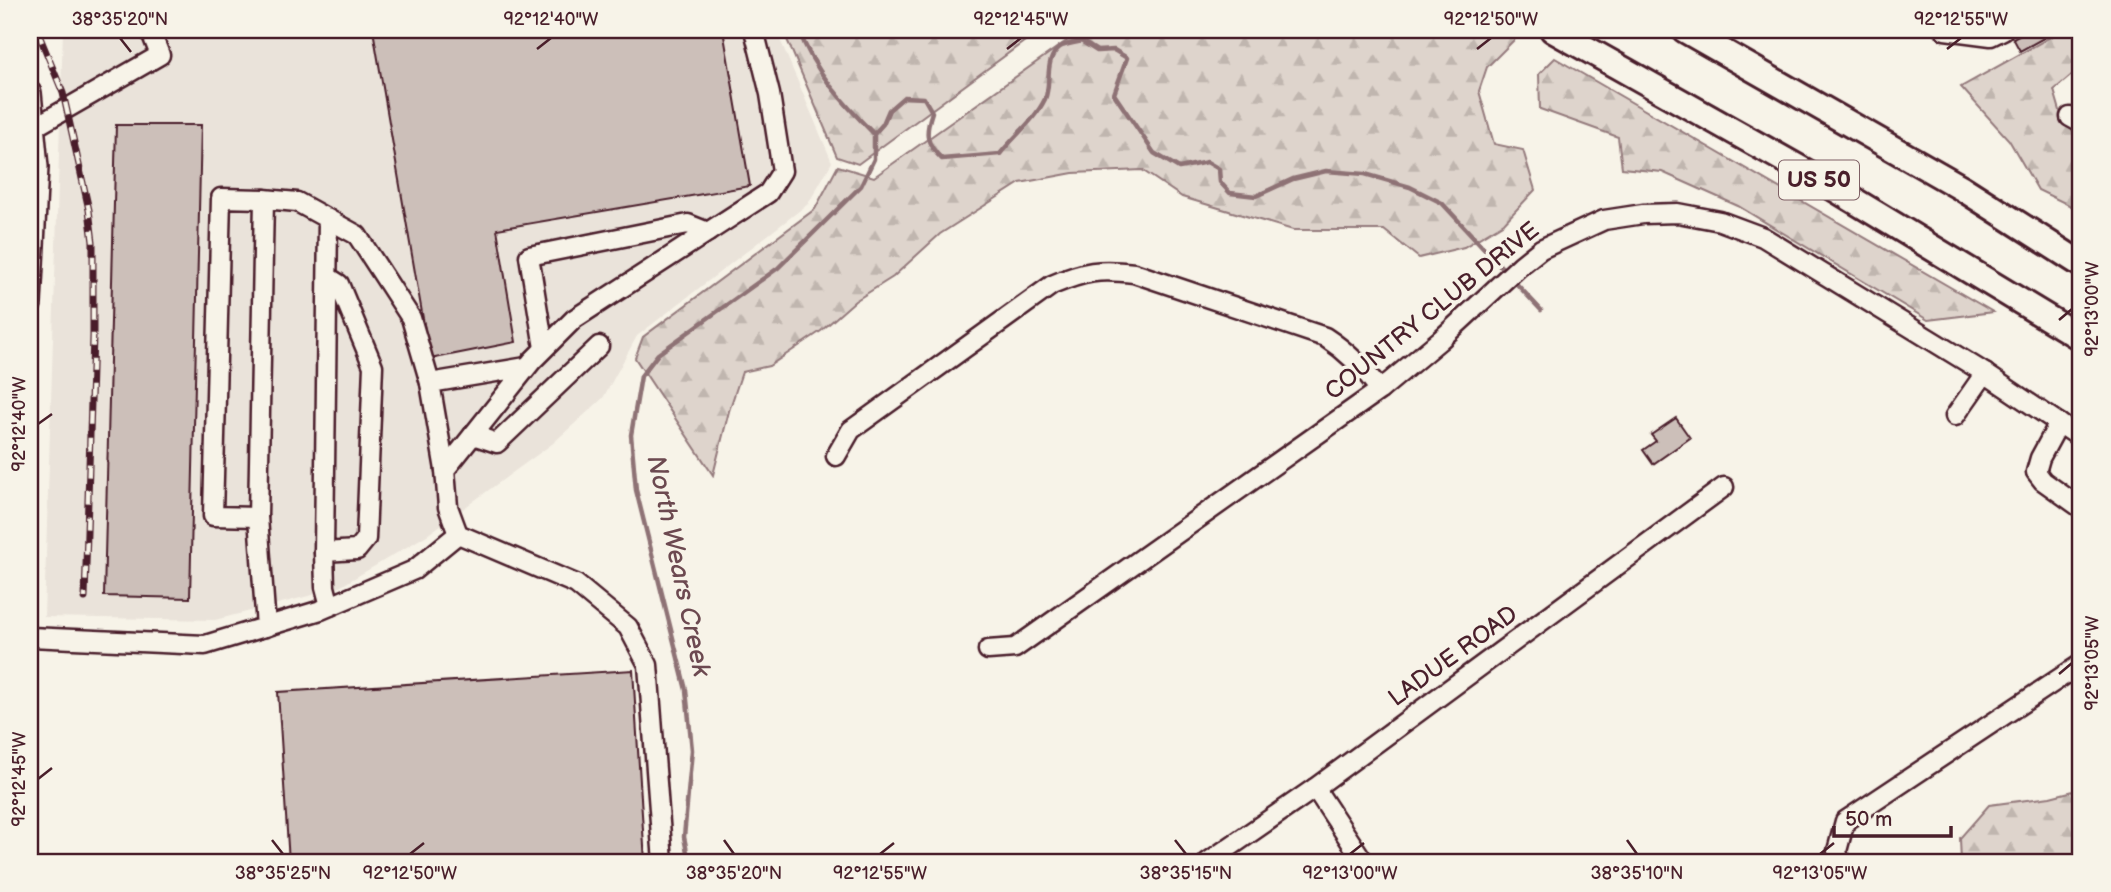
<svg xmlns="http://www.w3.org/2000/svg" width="2111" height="892" viewBox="0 0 2111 892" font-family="'Balsamiq Sans',sans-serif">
<defs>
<pattern id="forest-firs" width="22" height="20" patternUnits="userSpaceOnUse" patternTransform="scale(1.75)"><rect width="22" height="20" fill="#ded4cc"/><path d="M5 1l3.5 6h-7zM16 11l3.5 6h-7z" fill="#c0b6af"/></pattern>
</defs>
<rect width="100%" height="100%" fill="#f7f3e8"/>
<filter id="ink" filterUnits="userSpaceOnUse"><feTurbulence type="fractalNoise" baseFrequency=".0143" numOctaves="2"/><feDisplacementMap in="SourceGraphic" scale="14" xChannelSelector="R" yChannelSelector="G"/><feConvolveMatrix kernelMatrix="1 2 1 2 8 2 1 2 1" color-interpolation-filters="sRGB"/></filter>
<g filter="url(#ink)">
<polygon fill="#eae3da" points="63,30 776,30 832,162 808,204 637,336 603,398 552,444 427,535 336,589 215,620 44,617"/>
<g fill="url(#forest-firs)" stroke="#947a7c" stroke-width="2">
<polygon points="783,30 1040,30 858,164 837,157"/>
<polygon points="1082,30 1507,30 1518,36 1487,67 1479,91 1494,144 1523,150 1535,190 1504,223 1464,247 1419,258 1384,230 1293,230 1182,197 1142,170 1073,173 1020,183 940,234 893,277 855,301 821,331 769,366 742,372 729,411 713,475 635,358 643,337 815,209 838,166 874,177"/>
<polygon points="2063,30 2081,30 2081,67 2054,90 2063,121 2081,131 2081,211 2038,190 2009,140 1961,87"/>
<polygon points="1555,58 1993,312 1928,320 1738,206 1662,172 1622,168 1618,137 1540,109 1539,74"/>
<polygon points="2081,789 2081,862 1961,862 1960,838 1989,805 2050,797"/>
</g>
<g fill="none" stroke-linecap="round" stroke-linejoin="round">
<g stroke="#8e7275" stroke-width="4.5">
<path d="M874,134L883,124L889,110L904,97L924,98L932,112C925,133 925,143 942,159L1000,154C1014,136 1035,120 1045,99C1052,83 1043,60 1060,47C1065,44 1075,43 1081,41L1097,51L1114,50L1127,58L1114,94L1154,153L1179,168L1207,162L1219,169L1220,182L1230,193L1256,196L1293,179L1326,171L1365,174L1410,187L1442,203L1507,273"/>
<polyline points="1513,280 1541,310"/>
<path d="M689,862L684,837L692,750L686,690L636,490L631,435L641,376L658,354L778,268L861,186L874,159V134C844,104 813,70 799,30"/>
</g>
</g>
<g fill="#ccbfb9" stroke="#4a1f2b" stroke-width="2">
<polygon points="373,30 723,30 750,186 497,229 516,342 430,359"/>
<polygon points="2028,30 2058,30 2020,51 2013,38"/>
<polygon points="116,125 201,125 190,598 104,596"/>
<polygon points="1676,418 1690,438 1653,464 1643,450 1656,441 1651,435"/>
<polygon points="633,670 645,862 289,862 278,692"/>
</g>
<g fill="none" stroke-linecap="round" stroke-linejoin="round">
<defs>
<g id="minor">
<polyline points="1945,30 1991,36 2003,30"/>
<polyline points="2070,117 2081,123"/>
<polyline points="33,128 160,55 150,30"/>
<polyline points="328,277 339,284 373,366 366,539 357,550 324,552 328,219"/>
<polyline points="544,348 529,256 688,224 708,232"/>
<polyline points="1955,416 1985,373"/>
<polyline points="2059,423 2040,458 2036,472 2043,481 2081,508"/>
<polyline points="473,435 497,443 599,346"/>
<path d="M836,456L851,430L1052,285C1085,271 1099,269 1134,273L1325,337C1348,352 1364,368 1380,390"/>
<polyline points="445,470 430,383 526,367"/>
<polyline points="258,517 213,516 221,198 264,199"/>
<polyline points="324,552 325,587 330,606"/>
<polyline points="266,627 258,517 264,199 297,202 357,235 411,318 430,383"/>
<polyline points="30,637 205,645 321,610 414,570 458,534"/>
<polyline points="988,650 1015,648 1380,390 1440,340 1521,265 1541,249 1604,220 1643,214 1678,213 1720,221 1763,237 1980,370 2081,438"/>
<polyline points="1315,788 1364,862"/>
<polyline points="663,862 648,665 628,627 576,584 458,534 448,507 445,470 532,361 574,319 768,193 782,171 770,94 754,30"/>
<polyline points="1208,862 1315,788 1724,487"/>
<polyline points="1840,862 1837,851 1845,821 2081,664"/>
</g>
<polyline id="major" points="30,93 37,167 30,304"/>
<g id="highway">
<polyline points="1553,30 1822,181 2081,338"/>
<polyline points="1685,30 1962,188 2081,264"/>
</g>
</defs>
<use href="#minor" stroke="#4a1f2b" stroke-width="23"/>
<use href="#major" stroke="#4a1f2b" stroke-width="26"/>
<use href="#highway" stroke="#4a1f2b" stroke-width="30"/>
<use href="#minor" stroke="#f7f3e8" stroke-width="18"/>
<use href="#major" stroke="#f7f3e8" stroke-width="21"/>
<use href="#highway" stroke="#f7f3e8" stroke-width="24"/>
<defs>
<polyline id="rail" points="37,30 63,93 89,210 93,242 93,336 85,598"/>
</defs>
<use href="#rail" stroke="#4a1f2b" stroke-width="7"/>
<use href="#rail" stroke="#f7f3e8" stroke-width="4.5" stroke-dasharray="13" stroke-linecap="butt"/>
</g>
</g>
<path fill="none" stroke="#4a1f2b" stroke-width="2.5" d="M120,38L131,52M537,49L551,38M1007,49L1021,38M1477,49L1491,38M1947,49L1961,38M2059,320L2072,309M38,424L52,414M2059,674L2072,663M38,779L52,768M272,840L283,854M724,840L734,854M1175,840L1186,854M1627,840L1637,854M410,854L424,843M880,854L894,843M1350,854L1364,843M1820,854L1834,843"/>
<g text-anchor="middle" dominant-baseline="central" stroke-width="7" stroke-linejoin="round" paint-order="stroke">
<rect fill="#f7f3e8" stroke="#7e5f64" stroke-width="2" x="1779" y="160.5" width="80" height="39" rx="5"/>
<g font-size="23" font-weight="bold" fill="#4a1f2b">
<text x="1819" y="180">US 50</text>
</g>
<g font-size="24" fill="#4a1f2b" stroke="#f7f3e8">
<text transform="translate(1432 311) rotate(-39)">COUNTRY CLUB DRIVE</text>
<text transform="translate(1453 656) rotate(-36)">LADUE ROAD</text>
</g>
<g font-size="26" font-style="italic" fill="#6c4950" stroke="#f7f3e8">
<text transform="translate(678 566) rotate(78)">North Wears Creek</text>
</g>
</g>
<rect width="2111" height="892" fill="none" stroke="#f7f3e8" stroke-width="77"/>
<path d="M1834 826v10h117v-10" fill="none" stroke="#4a1f2b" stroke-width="3.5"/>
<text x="1845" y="826" font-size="21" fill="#4a1f2b" stroke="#f7f3e8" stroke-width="5" paint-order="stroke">50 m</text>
<rect x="38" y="38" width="2034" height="816" fill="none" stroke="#4a1f2b" stroke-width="2.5"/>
<g font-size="18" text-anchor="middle" fill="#4a1f2b">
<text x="120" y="25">38°35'20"N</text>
<text x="551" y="25">92°12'40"W</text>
<text x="1021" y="25">92°12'45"W</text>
<text x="1491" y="25">92°12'50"W</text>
<text x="1961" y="25">92°12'55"W</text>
<text transform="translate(2092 309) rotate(-90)" y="6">92°13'00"W</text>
<text transform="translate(19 424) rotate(-90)" y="6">92°12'40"W</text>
<text transform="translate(2092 663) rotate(-90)" y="6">92°13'05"W</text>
<text transform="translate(19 779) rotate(-90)" y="6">92°12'45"W</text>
<text x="283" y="879">38°35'25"N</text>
<text x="410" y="879">92°12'50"W</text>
<text x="734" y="879">38°35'20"N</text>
<text x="880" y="879">92°12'55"W</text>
<text x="1186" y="879">38°35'15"N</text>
<text x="1350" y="879">92°13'00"W</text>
<text x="1637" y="879">38°35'10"N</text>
<text x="1820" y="879">92°13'05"W</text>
</g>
</svg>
